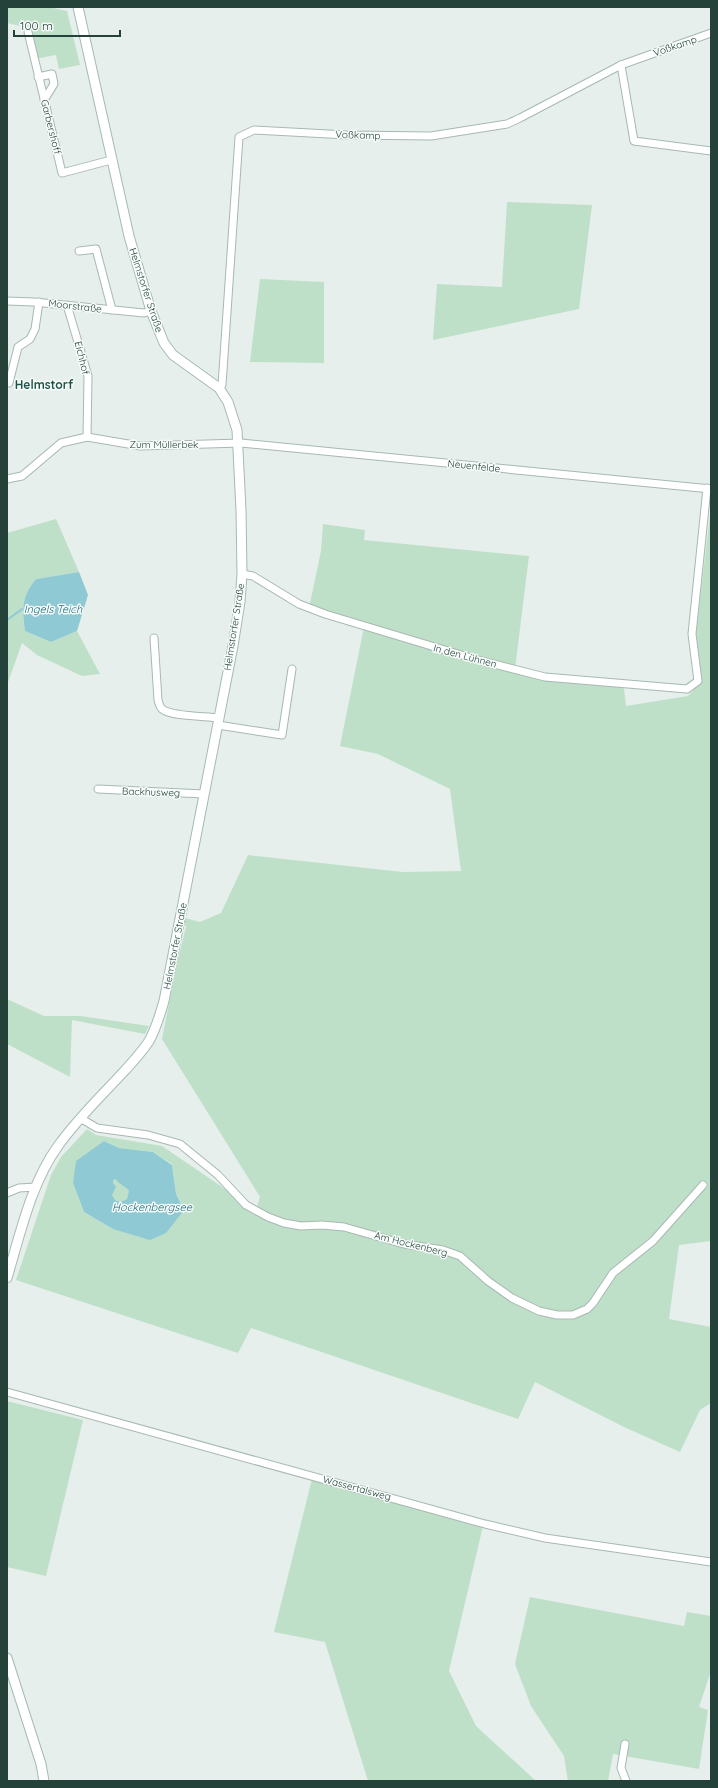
<svg xmlns="http://www.w3.org/2000/svg" width="718" height="1788" viewBox="0 0 718 1788" font-family="Quicksand,sans-serif">
<rect width="100%" height="100%" fill="#e6efeb"/>
<g fill="#bfe0c8" fill-rule="evenodd">
<polygon points="7,7 49,7 67,11 80,65 59,69 56,55 35,59 28,32 29,28 7,23"/>
<polygon points="507,202 592,205 579,309 433,340 437,284 502,287"/>
<polygon points="260,279 324,282 324,363 250,362"/>
<path d="M711,507V1241L679,1245L669,1319L711,1327V1403L700,1410L680,1452L624,1427L535,1382L518,1419L251,1328L238,1353L16,1280L51,1175L61,1157L87,1129L96,1135L162,1146L256,1210L260,1197L162,1039L177,963L186,927L184,922L185,918L200,922L221,913L248,855L403,872L461,871L450,789L378,754L340,746L364,627L309,608L321,551L323,524L365,530L364,540L529,556L515,669L546,674L623,680L626,706L688,696L701,682L696,633ZM104,1141L119,1148L153,1152L172,1164L176,1194L184,1210L113,1229L84,1212L73,1183Z"/>
<path d="M56,519L79,572L36,579C21,597 22,609 25,631L51,642L77,631L100,674L82,676L37,655L22,643L7,685V533Z"/>
<polygon points="7,999 44,1016 80,1016 149,1026 145,1034 72,1020 70,1077 7,1044"/>
<path d="M116,1178C120,1183 126,1186 130,1191L127,1199L120,1202L115,1200L112,1196L113,1179Z"/>
<polygon points="7,1401 83,1420 46,1576 7,1567"/>
<polygon points="312,1479 483,1526 449,1671 476,1726 536,1781 368,1781 325,1642 274,1632"/>
<polygon points="530,1597 684,1626 687,1612 711,1616 711,1671 699,1707 708,1710 699,1769 613,1754 608,1781 568,1781 564,1756 531,1706 515,1664"/>
</g>
<g fill="#8ec9d4" fill-rule="evenodd">
<path d="M79,572L88,595L77,631L51,642L25,631C22,609 21,597 36,579Z"/>
<path d="M104,1141L119,1148L153,1152L172,1165L176,1194L184,1210L166,1233L150,1240L113,1229L84,1212L73,1183L76,1161ZM116,1179C119,1185 126,1186 129,1191L127,1199L120,1202L115,1200L112,1195L116,1187L113,1183V1180Z"/>
</g>
<g fill="none" stroke-linecap="round" stroke-linejoin="round">
<polyline stroke="#8ec9d4" stroke-width="2" points="7,620 22,609"/>
<defs>
<g id="minor">
<polyline points="28,32 62,173 111,160"/>
<polyline points="621,65 634,141 711,151"/>
<polyline points="38,77 52,74 54,84 44,100"/>
<polyline points="79,251 96,249 112,310"/>
<polyline points="7,301 34,302 144,313 151,311"/>
<polyline points="67,305 88,376 87,437"/>
<polyline points="9,383 18,347 30,339 35,329 39,302"/>
<polyline points="219,388 222,385 239,137 254,130 347,135 431,136 507,124 520,118 621,65 711,33"/>
<polyline points="7,479 22,476 61,443 87,437 140,446 241,443 711,489"/>
<polyline points="242,574 253,576 299,604 325,614 478,660 545,677 687,689 698,681 692,634 707,488"/>
<path d="M154,638L158,700C159,704 160,707 162,709C172,717 206,716 219,718"/>
<polyline points="218,725 282,735 292,669"/>
<polyline points="98,789 204,794"/>
<polyline points="80,1118 97,1128 148,1135 180,1144 218,1175 246,1205 268,1217 284,1223 301,1226 322,1225 344,1227 404,1244 443,1250 460,1256 488,1281 512,1298 539,1311 557,1315 573,1315 587,1309 593,1303 613,1273 653,1241 703,1185"/>
<polyline points="7,1193 19,1188 36,1187"/>
<polyline points="7,1392 485,1524 545,1538 711,1562"/>
<polyline points="625,1744 621,1768 626,1781"/>
</g>
<g id="secondary">
<path d="M7,1278C20,1235 31,1183 58,1146C75,1122 96,1101 116,1080C128,1067 140,1055 149,1041C156,1029 160,1015 164,1001L233,646L240,602L242,574L241,510L237,430L228,402L219,388L173,355L164,343L151,311L129,236L78,7"/>
<polyline points="7,1658 41,1764 44,1781"/>
</g>
</defs>
<use href="#minor" stroke="#a8b8b2" stroke-width="9"/>
<use href="#secondary" stroke="#a4bbb3" stroke-width="11"/>
<use href="#minor" stroke="#fff" stroke-width="7"/>
<use href="#secondary" stroke="#fff" stroke-width="9"/>
</g>
<g text-anchor="middle" dominant-baseline="central" stroke-width="3" stroke-linejoin="round" paint-order="stroke">
<g font-size="10" fill="#24423a" stroke="#f7fbf9">
<text transform="translate(675 46) rotate(-19)">Voßkamp</text>
<text transform="translate(51 127) rotate(76)">Garbershoff</text>
<text transform="translate(358 135) rotate(2)">Voßkamp</text>
<text transform="translate(146 290) rotate(72)">Helmstorfer Straße</text>
<text transform="translate(75 306) rotate(7)">Moorstraße</text>
<text transform="translate(82 358) rotate(76)">Eichhof</text>
<text x="164" y="444">Zum Müllerbek</text>
<text transform="translate(474 466) rotate(6)">Neuenfelde</text>
<text transform="translate(234 627) rotate(-81)">Helmstorfer Straße</text>
<text transform="translate(465 656) rotate(15)">In den Lühnen</text>
<text transform="translate(151 792) rotate(2)">Backhusweg</text>
<text transform="translate(175 946) rotate(-79)">Helmstorfer Straße</text>
<text transform="translate(411 1244) rotate(14)">Am Hockenberg</text>
<text transform="translate(357 1488) rotate(15)">Wassertalsweg</text>
</g>
<g font-size="11" font-style="italic" fill="#1c6f80" stroke="#f7fbf9">
<text x="53" y="609">Ingels Teich</text>
<text x="152" y="1207">Hockenbergsee</text>
</g>
<g font-size="12" font-weight="bold" fill="#1f5548" stroke="#f7fbf9">
<text x="44" y="384">Helmstorf</text>
</g>
</g>
<rect width="718" height="1788" fill="none" stroke="#24423a" stroke-width="16"/>
<path d="M14 30v6h106v-6" fill="none" stroke="#24423a" stroke-width="2"/>
<text x="20" y="30" font-size="12" fill="#24423a" stroke="#f7fbf9" stroke-width="3" paint-order="stroke">100 m</text>
</svg>
